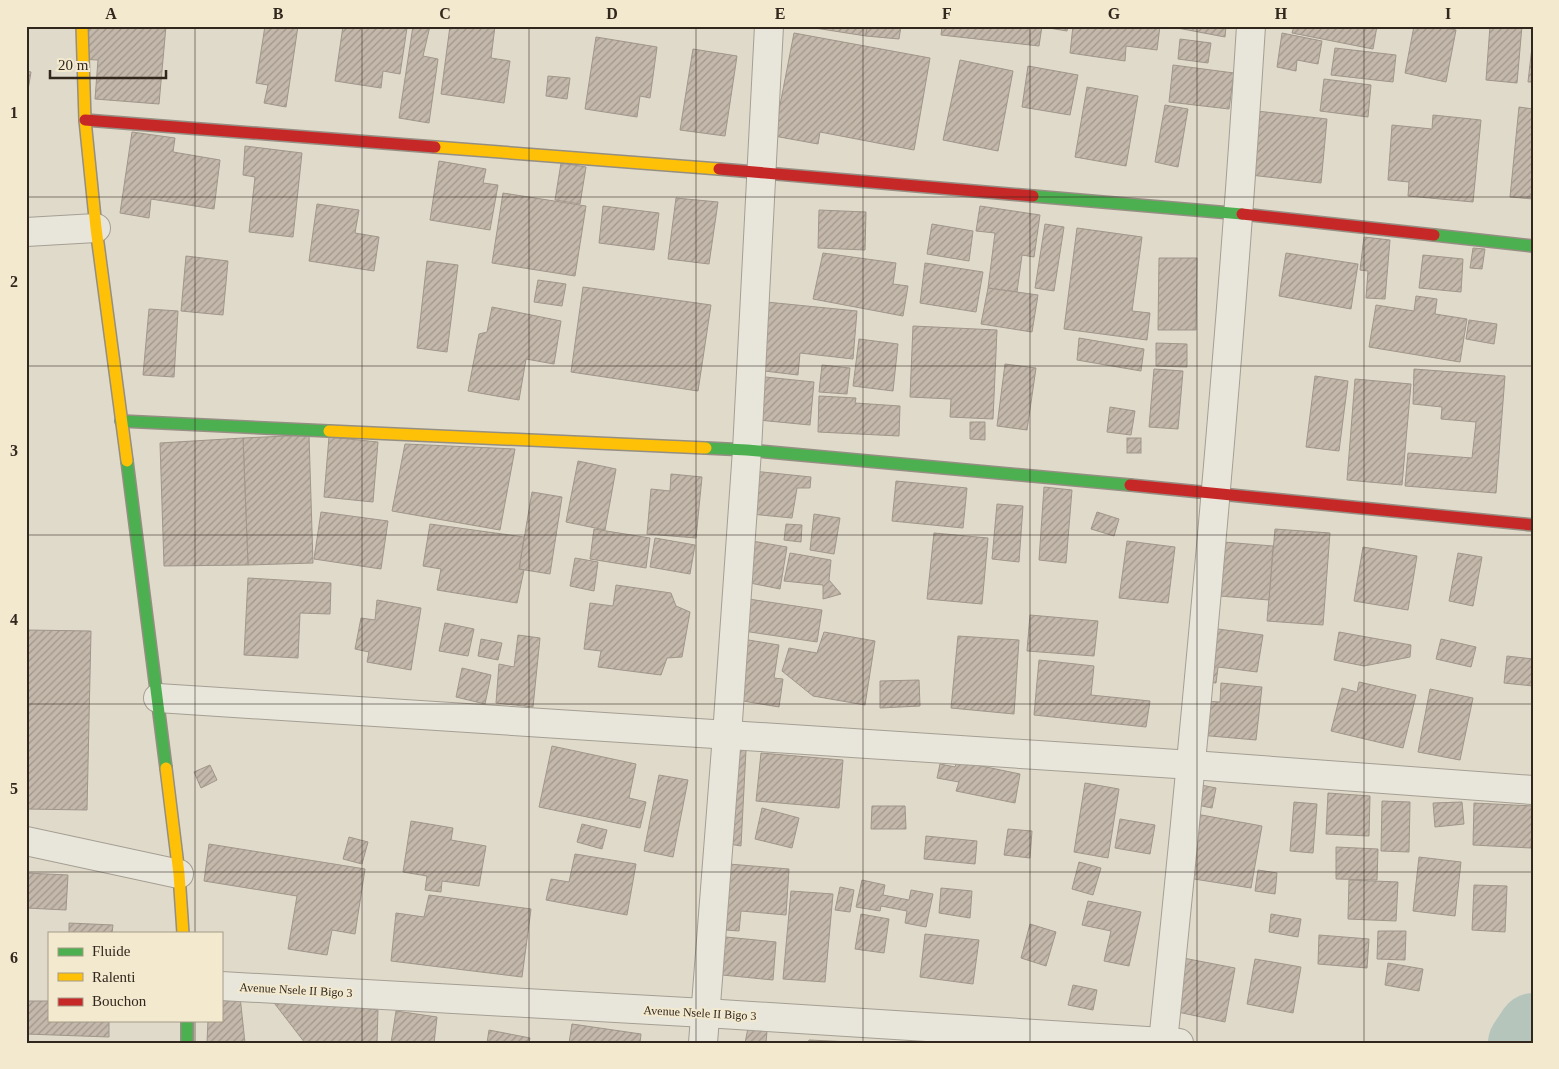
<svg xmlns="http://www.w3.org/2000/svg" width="1559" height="1069" viewBox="0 0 1559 1069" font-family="'Times New Roman',serif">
<defs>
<pattern id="building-hatch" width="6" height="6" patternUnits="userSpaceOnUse" patternTransform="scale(1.25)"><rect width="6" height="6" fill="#c4b8ab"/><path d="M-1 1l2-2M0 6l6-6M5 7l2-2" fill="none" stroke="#a0968b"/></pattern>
</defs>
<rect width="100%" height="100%" fill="#e0daca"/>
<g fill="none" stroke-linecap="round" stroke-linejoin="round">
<polyline stroke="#b5c5bb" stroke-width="70" points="1523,1043 1533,1028"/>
</g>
<g fill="url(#building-hatch)" stroke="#a0968a">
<polygon points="82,26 166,26 159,104 95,99 98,60 79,59"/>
<polygon points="265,26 298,26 286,107 264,103 268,85 256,83"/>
<polygon points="343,26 395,26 407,28 400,74 383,71 381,88 335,81"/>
<polygon points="413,26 430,26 423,56 438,59 429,123 399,118"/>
<polygon points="450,26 495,26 491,58 510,61 504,103 441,94"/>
<polygon points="802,26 867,26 866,36"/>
<polygon points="867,26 901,26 899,39 866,36"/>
<polygon points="942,26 1042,26 1039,46 941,35"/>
<polygon points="1049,26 1068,26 1067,31 1049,28"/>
<polygon points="1073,26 1160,26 1157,50 1126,46 1125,61 1070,53"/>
<polygon points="1226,26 1225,37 1172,27 1172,26"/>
<polygon points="1294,26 1377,26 1373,49 1292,33"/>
<polygon points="1414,26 1435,26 1456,30 1446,82 1405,73"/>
<polygon points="1490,26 1522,26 1517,83 1486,80"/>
<polygon points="794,33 930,58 914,150 820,132 818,144 774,136"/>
<polygon points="1282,33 1322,41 1318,64 1297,60 1296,71 1277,67"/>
<polygon points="596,37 657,47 650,98 640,96 637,117 585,109"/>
<polygon points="1533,38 1533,82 1528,82"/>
<polygon points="1180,39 1211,43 1208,63 1178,59"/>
<polygon points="1335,48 1396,55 1393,82 1331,75"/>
<polygon points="693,49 737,56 725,136 680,130"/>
<polygon points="960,60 1013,71 998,151 943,140"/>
<polygon points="1173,65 1234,73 1229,109 1169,102"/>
<polygon points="1028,66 1078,75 1070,115 1022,107"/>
<polygon points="26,71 31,72 27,96 26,96"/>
<polygon points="548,76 570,78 567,99 546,96"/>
<polygon points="1324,79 1371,85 1368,117 1320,111"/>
<polygon points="1087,87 1138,96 1126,166 1075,157"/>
<polygon points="1165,105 1188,109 1178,167 1155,162"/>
<polygon points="1519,107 1533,109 1533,199 1510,197"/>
<polygon points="1257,111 1327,119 1321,183 1250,175"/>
<polygon points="1433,115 1481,120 1473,202 1408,196 1409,182 1388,180 1392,125 1432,129"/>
<polygon points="132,132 175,138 173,152 220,160 214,209 151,199 149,218 120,213"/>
<polygon points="245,146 302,153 293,237 249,232 255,177 243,175"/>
<polygon points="439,161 486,169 483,183 498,185 490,230 430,220"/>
<polygon points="561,163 586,167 580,204 555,200"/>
<polygon points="503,193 586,206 575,276 492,263"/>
<polygon points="676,198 718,202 709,264 668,259"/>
<polygon points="317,204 359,210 355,233 379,237 374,271 309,261"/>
<polygon points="603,206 659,213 654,250 599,243"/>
<polygon points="980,206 1040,215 1034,257 1022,255 1017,292 988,288 995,233 976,231"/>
<polygon points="819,210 866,212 865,250 818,248"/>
<polygon points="932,224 973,231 969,261 927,254"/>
<polygon points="1045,224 1064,227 1054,291 1035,288"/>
<polygon points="1077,228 1142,237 1132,311 1150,313 1147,340 1064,329"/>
<polygon points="1364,237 1390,240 1385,299 1366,298 1368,271 1360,270"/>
<polygon points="1473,248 1485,249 1482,269 1470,268"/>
<polygon points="823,253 896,263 893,284 908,286 903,316 813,299"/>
<polygon points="1286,253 1358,264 1351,309 1279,296"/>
<polygon points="1423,255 1463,259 1461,292 1419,288"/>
<polygon points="186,256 228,261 223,315 181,311"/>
<polygon points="1159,258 1197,258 1196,330 1158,330"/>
<polygon points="427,261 458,265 447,352 417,348"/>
<polygon points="925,263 983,272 976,312 920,303"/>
<polygon points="538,280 566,284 562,306 534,302"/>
<polygon points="583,287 711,305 698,391 571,372"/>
<polygon points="988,288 1038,295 1032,332 981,324"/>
<polygon points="1416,296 1437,299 1435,314 1467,319 1460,362 1369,347 1376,305 1414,311"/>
<polygon points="746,300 857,311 853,359 800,353 798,375 739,368"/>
<polygon points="492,307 561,321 554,364 526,359 519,400 468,391 479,334 487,332"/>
<polygon points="149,309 178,311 174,377 143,375"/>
<polygon points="1469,320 1497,324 1494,344 1466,339"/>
<polygon points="913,326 997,330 993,419 950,417 951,399 910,397"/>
<polygon points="1079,338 1144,349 1141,371 1077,360"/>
<polygon points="859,339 898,344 893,391 853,386"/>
<polygon points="1156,343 1187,344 1187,367 1156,366"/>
<polygon points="1005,364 1036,368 1027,430 997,426"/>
<polygon points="822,365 850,368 847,394 819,392"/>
<polygon points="1154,369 1183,371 1178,429 1149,427"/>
<polygon points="1414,369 1505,376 1496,493 1405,486 1408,453 1472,458 1476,422 1441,419 1442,407 1413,404"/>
<polygon points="746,375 814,382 810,425 758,420"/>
<polygon points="1315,376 1348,381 1339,451 1306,447"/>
<polygon points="1355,379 1411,384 1402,485 1347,480"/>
<polygon points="819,396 856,398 855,403 900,406 899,436 818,432"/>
<polygon points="1110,407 1135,411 1131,435 1107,432"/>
<polygon points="970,422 985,422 985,440 970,439"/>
<polygon points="309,435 313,563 248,565 243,438"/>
<polygon points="329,437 378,442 373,502 324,497"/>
<polygon points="243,438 248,565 164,566 160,443"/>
<rect x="1127" y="438" width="14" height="15"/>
<polygon points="405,444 515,449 500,530 392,511"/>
<polygon points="578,461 616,469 605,530 566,522"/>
<polygon points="743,470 811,477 810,488 797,488 792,518 740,513"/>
<polygon points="671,474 702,477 696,538 647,534 651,489 670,491"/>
<polygon points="896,481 967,488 963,528 892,521"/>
<polygon points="1044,487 1072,490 1066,563 1039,560"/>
<polygon points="532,492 562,497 550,574 519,569"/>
<polygon points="997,504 1023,506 1019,562 992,559"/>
<polygon points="321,512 388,521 381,569 314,559"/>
<polygon points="1097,512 1119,519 1114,536 1091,529"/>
<polygon points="814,514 840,518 834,554 810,550"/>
<polygon points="430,524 524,537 519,569 524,570 517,603 437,590 441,569 423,566"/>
<polygon points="786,524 802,525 801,542 784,540"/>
<polygon points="594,529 650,538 646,568 590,559"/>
<polygon points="1275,529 1330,533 1323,625 1267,621"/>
<polygon points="934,533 988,538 982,604 927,599"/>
<polygon points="655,538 695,545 690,574 650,567"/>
<polygon points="752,541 787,547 780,589 745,582"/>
<polygon points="1127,541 1175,547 1168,603 1119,598"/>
<polygon points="1211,541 1273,546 1269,600 1207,595"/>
<polygon points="1363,547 1417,556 1408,610 1354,601"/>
<polygon points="790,553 831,560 829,580 841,594 823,599 823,585 784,581"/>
<polygon points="1458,553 1482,557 1473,606 1449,601"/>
<polygon points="575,558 598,562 594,591 570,586"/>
<polygon points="248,578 331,583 330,614 300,613 298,658 244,655"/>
<polygon points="616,585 671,593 676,606 690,612 682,657 667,658 661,675 598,667 601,651 584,649 590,603 613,606"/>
<polygon points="735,597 822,610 817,642 730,629"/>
<polygon points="377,600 421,608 411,670 367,662 369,652 355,649 361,618 375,620"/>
<polygon points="1030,615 1098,621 1094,656 1027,651"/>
<polygon points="445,623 474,629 468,656 439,651"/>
<polygon points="1203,627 1263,635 1257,672 1218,667 1216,683 1196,681"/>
<polygon points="26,630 91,631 87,810 26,809"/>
<polygon points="824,632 875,641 865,705 813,696 782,671 789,648 817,653"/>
<polygon points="1339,632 1411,645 1410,657 1364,666 1334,660"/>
<polygon points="518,635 540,638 533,707 496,703 499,664 514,667"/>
<polygon points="958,636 1019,640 1014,714 951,708"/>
<polygon points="730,637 779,645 774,678 783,679 779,707 719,697"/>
<polygon points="481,639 502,643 498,660 478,656"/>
<polygon points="1441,639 1476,647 1471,667 1436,659"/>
<polygon points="1507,656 1533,659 1533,686 1504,683"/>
<polygon points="1039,660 1094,666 1091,695 1150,701 1146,727 1034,715"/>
<polygon points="462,668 491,675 485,704 456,697"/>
<polygon points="919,680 920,706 880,708 880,681"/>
<polygon points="1359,682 1416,695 1403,748 1331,731 1342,688 1357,692"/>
<polygon points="1221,683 1262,687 1256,740 1199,735 1201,701 1220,702"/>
<polygon points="1430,689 1473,698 1460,760 1418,752"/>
<polygon points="552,746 636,764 629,798 646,802 640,828 539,807"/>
<polygon points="721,747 746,750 741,846 718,842"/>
<polygon points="761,753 843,760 839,808 756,801"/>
<polygon points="957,761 1020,774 1015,803 956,791 959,782 937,778 940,764 955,767"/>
<polygon points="210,765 217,780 201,788 194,772"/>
<polygon points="659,775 688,780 673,857 644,851"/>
<polygon points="1085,783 1119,789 1108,858 1074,852"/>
<polygon points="1191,783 1216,788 1212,808 1187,803"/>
<polygon points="1328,793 1370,796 1369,836 1326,834"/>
<polygon points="1382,801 1410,802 1409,852 1381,851"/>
<polygon points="1294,802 1317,804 1313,853 1290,851"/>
<polygon points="1462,802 1464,824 1435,827 1433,803"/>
<polygon points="1474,803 1533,806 1531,848 1473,845"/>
<polygon points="872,806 905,806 906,829 871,829"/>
<polygon points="762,808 799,818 792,848 755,839"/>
<polygon points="1185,812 1262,826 1251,888 1175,876"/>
<polygon points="1120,819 1155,825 1150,854 1115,848"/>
<polygon points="411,821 453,828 451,840 486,846 479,886 442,881 441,892 425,890 427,876 403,872"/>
<polygon points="582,824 607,830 602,849 577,842"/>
<polygon points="1008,829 1032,831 1030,858 1004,855"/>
<polygon points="926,836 977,841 975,864 924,859"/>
<polygon points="349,837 368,842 362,864 343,859"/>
<polygon points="209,844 365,869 355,934 332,930 327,955 288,949 297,896 204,881"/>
<polygon points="1336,847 1378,849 1377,880 1336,879"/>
<polygon points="575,854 636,864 627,915 546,900 551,879 569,882"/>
<polygon points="1419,857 1461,862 1455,916 1413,911"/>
<polygon points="1079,862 1101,868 1093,895 1072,889"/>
<polygon points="717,863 789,869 786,915 741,911 739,931 712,929"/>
<polygon points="1258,870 1277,873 1275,894 1255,891"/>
<polygon points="26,873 68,875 66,910 26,908"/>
<polygon points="862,880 885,885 883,895 909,900 911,890 933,894 926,927 905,923 907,911 881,906 880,911 856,907"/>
<polygon points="1349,880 1398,882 1396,921 1348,919"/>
<polygon points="1474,885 1507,886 1505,932 1472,930"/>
<polygon points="840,887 854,890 850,912 835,910"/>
<polygon points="941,888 972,891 970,918 939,913"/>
<polygon points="791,891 833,894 825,982 783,979"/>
<polygon points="429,895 531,909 522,977 391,961 396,913 424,917"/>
<polygon points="1088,901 1141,912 1129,966 1104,961 1111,931 1082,925"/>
<polygon points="861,914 889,919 884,953 855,949"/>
<polygon points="1271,914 1301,919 1298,937 1269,932"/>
<polygon points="69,923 113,925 112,933 69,933"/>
<polygon points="1030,924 1056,932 1046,966 1021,958"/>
<polygon points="1378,931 1406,931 1405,960 1377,959"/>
<polygon points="925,934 979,940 973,984 920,977"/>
<polygon points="1319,935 1369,939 1367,968 1318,964"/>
<polygon points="716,936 776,942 773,980 712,974"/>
<polygon points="1178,957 1235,968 1225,1022 1168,1010"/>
<polygon points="1255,959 1301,967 1293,1013 1247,1004"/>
<polygon points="1388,963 1423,969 1419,991 1385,985"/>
<polygon points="1073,985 1097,990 1093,1010 1068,1005"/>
<polygon points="268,995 378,1010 377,1043 305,1043"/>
<polygon points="221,996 240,996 245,1043 207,1043 208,1020 221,1020"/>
<polygon points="26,1001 49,1001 49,1020 109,1020 109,1037 26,1034"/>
<polygon points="396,1011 437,1017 434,1043 391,1043"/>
<polygon points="572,1024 641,1034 640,1043 569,1043"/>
<polygon points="748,1028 767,1031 766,1043 745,1043"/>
<polygon points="489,1030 530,1038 529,1043 487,1043"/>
<polygon points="809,1040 851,1042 851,1043 808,1043"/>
</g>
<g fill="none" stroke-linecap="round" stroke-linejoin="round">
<defs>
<g id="street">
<polyline points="26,232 96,228"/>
<polyline points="158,698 1192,765 1533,790"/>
<polyline points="26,841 179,874"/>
<polyline points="221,986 705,1013 1179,1043"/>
<path d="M1163,1042C1198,704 1230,365 1251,26"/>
<polyline points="703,1043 727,735 747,450 769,26"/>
</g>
<g id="fast">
<polyline points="1033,196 1242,214"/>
<polyline points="1434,235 1533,246"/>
<polyline points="121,421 329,431"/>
<polyline points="706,448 747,450 1130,485"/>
<polyline points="127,461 166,768"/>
<polyline points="187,1020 187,1043"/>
</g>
<g id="slow">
<polyline points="82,26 85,120 96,228 127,461"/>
<polyline points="435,147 719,169"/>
<polyline points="329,431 706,448"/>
<polyline points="166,768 179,874 183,933"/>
</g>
<g id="jam">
<polyline points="85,120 435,147"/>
<polyline points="719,169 1033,196"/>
<polyline points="1242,214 1434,235"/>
<polyline points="1130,485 1533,525"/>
</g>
</defs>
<use href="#street" stroke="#a59f93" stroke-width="30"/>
<use href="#fast" stroke="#958e83" stroke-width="14"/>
<use href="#slow" stroke="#958e83" stroke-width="14"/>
<use href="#jam" stroke="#958e83" stroke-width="14"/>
<use href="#street" stroke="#e8e5db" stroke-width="28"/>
<use href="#fast" stroke="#4caf50" stroke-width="11"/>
<use href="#slow" stroke="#ffc107" stroke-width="11"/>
<use href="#jam" stroke="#c62828" stroke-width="11"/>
</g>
<path fill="none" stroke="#32271d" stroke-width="1" stroke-opacity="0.55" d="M195,26V933M362,26V1043M529,26V1043M696,26V1043M863,26V1043M1030,26V1043M1197,26V1043M1364,26V1043M26,197H1533M26,366H1533M26,535H1533M26,704H1533M26,872H1533M195,1020V1043"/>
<g text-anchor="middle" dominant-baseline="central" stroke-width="4" stroke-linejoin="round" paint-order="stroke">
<g font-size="12" fill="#32271d" stroke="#f2e9cf">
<text transform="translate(296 990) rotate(3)">Avenue Nsele II Bigo 3</text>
<text transform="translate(700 1013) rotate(3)">Avenue Nsele II Bigo 3</text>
</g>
</g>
<rect width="1559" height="1069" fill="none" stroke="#f2e9cf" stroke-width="55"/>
<rect x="48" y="932" width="175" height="90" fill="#f2e9cf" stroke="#a59b88"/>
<rect x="58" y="948" width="25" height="8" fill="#4caf50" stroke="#a59b88"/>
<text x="92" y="956" font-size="15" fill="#32271d">Fluide</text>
<rect x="58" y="973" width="25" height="8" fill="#ffc107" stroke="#a59b88"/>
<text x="92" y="982" font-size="15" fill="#32271d">Ralenti</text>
<rect x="58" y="998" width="25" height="8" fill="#c62828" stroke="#a59b88"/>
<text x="92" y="1006" font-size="15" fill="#32271d">Bouchon</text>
<path d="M50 70v8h116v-8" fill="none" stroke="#32271d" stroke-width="2.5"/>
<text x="58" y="70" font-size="15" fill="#32271d" stroke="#f2e9cf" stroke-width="4" paint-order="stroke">20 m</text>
<rect x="28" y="28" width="1504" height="1014" fill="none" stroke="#32271d" stroke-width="2"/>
<g font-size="16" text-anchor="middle" font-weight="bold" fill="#32271d">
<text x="111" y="19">A</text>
<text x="278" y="19">B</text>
<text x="445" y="19">C</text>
<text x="612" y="19">D</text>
<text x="780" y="19">E</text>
<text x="947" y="19">F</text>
<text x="1114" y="19">G</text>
<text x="1281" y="19">H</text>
<text x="1448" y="19">I</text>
<text x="14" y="118">1</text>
<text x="14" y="287">2</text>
<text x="14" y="456">3</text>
<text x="14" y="625">4</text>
<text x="14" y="794">5</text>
<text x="14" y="963">6</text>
</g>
</svg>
